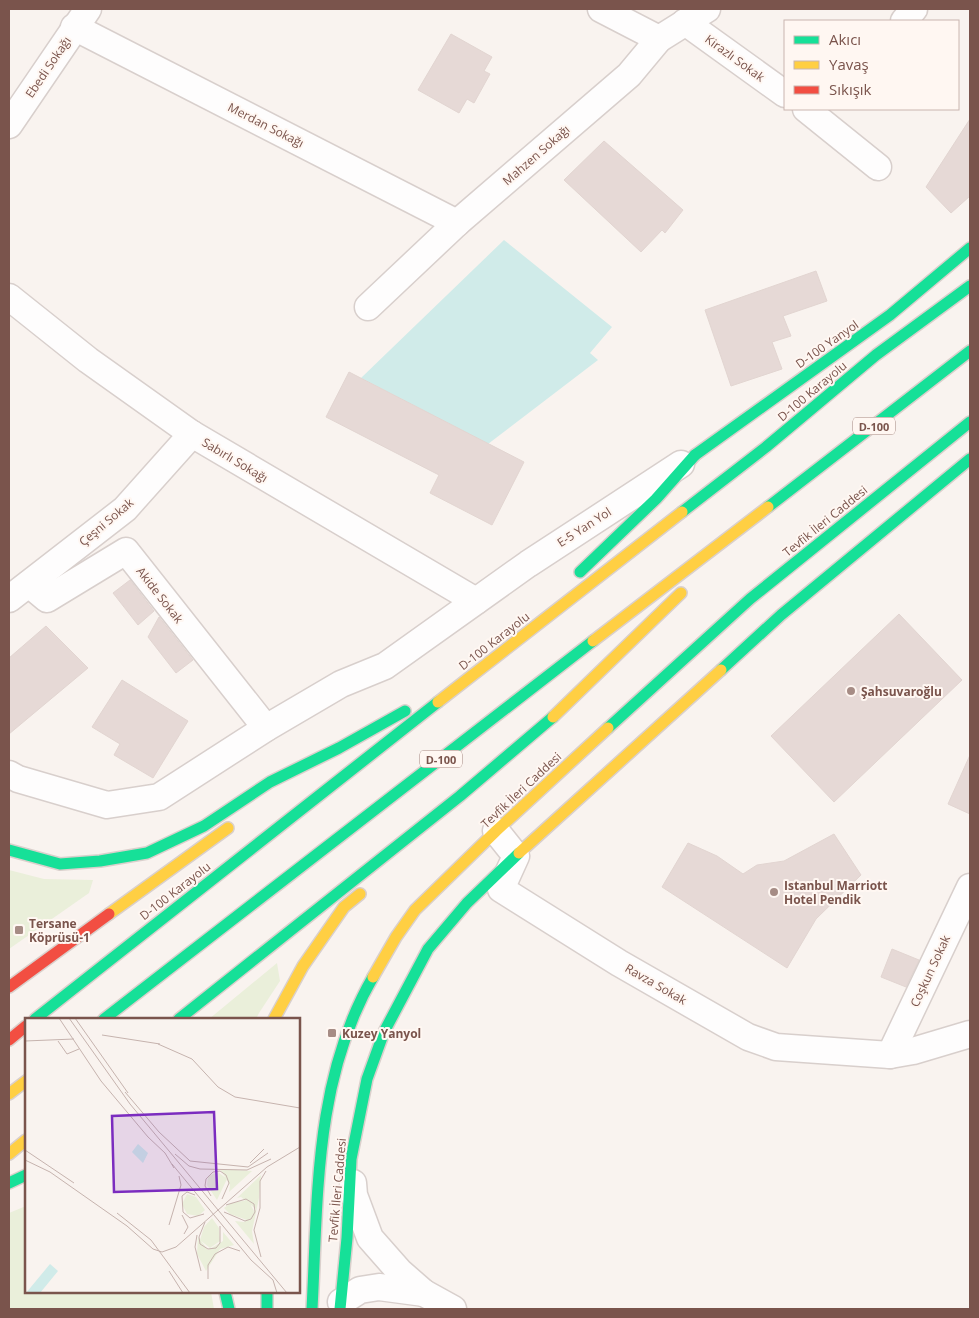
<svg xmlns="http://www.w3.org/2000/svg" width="979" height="1318" viewBox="0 0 979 1318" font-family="'Open Sans',sans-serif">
<rect width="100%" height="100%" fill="#f9f3ef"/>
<g fill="#eaefda">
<polygon points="9,870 44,879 93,880 89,893 9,949"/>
<polygon points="277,963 280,981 259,1013 256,1019 209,1019"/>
<polygon points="26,1206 26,1292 211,1292 214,1309 9,1309 9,1213"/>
</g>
<polygon fill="#d0ebe9" points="504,240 612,327 590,353 598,360 488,444 361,378"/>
<g fill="#e6d9d6" stroke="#e2d5d1">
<polygon points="451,34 492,57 484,71 490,74 474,103 467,99 459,113 418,90"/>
<polygon points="970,119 970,196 951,213 926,187"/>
<polygon points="604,141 683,210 665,233 662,230 641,252 564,180"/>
<polygon points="816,271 827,301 783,316 791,336 772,342 782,369 731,386 705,310"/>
<polygon points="349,372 524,462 492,525 430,493 439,475 326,417"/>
<polygon points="130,580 154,611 138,625 113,593"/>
<polygon points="899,614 962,680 834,802 771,736"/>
<polygon points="159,617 193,660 176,673 148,637"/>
<polygon points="46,626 88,668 9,734 9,658"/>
<polygon points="122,680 188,721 153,778 114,755 120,744 92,727"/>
<polygon points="970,755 970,814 948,804"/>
<polygon points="834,834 861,875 816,919 787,968 662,887 688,843 717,856 743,874 757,865 784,861"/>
<polygon points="892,949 919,960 906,987 881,977"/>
</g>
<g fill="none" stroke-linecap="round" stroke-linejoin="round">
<defs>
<g id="street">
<polyline points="601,9 659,39"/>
<polyline points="904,21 914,9"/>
<polyline points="685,22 785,94"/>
<polyline points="74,27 457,223"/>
<polyline points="806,109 878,167"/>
<polyline points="9,125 88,9"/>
<polyline points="9,297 88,360 192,434 476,601"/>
<polyline points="368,307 457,223 629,75 659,39 707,9"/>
<polyline points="29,584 47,599 126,551 266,728"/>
<polyline points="9,599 125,509 192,434"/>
<polyline points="9,774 18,779 107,805 159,797 266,728 341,684 385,666 528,564 681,464"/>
<polyline points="496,831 516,856 501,889 619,963 748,1037 776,1047 890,1055 913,1051 970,1034"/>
<polyline points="890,1055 970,887"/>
<polyline points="353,1183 354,1195 370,1238 400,1272 424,1293 453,1309"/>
<polyline points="341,1302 360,1290 379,1287 424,1293"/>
</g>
<g id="fast">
<polyline points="695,455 890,315 970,248"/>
<polyline points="768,507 970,351"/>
<polyline points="682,512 766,447 876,355 970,286"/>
<polyline points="580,572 656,499 695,455"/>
<polyline points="721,670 781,615 970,459"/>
<polyline points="608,728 750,599 970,422"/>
<polyline points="9,850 60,864 100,861 147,853 204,826 270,782 339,748 405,711"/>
<polyline points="35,1019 438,702"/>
<polyline points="104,1019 593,641"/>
<polyline points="179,1019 460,796 553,717"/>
<polyline points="9,1183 26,1175"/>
<polyline points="225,1292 229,1309"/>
<polyline points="267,1292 267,1309"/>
<path d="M312,1309C318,1196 314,1079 373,977"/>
<polyline points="340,1309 347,1238 351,1159 367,1079 384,1032 428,949 467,903 519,853"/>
</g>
<g id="slow">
<polyline points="593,641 768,507"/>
<polyline points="438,702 682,512"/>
<polyline points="553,717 681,593"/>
<polyline points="519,853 721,670"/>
<polyline points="109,914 228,828"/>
<polyline points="373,977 396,937 415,910 496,831 608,728"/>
<polyline points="274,1019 303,966 344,907 360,894"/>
<polyline points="9,1094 26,1081"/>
<polyline points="9,1154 26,1140"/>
</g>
<g id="jam">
<polyline points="9,987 109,914"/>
<polyline points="9,1040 26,1026"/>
</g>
</defs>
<use href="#street" stroke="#d8cfcc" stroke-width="29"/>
<use href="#fast" stroke="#dad0cc" stroke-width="14"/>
<use href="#slow" stroke="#dad0cc" stroke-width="14"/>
<use href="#jam" stroke="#dad0cc" stroke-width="14"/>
<use href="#street" stroke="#fefdfd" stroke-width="26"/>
<use href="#fast" stroke="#16e098" stroke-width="11"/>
<use href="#slow" stroke="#ffcf43" stroke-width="11"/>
<use href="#jam" stroke="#f24e42" stroke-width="11"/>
</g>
<g fill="#a68c85" stroke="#fff7f2" stroke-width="2">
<circle cx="851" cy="691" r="5"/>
<circle cx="774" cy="892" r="5"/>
<rect x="14" y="925" width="10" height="10" rx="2.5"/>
<rect x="327" y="1028" width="10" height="10" rx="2.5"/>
</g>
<g text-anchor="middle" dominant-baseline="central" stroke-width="4" stroke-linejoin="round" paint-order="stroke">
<g fill="#fff7f2" stroke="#a2857e" stroke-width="1">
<rect x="853" y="417.5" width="42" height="17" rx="4"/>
<rect x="420" y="750.5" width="42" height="17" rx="4"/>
</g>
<g font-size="11" font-weight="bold" fill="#7a544c">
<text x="874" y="426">D-100</text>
<text x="441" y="759">D-100</text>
</g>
<g font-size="12" fill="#7a544c" stroke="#fff7f2">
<text transform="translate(735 58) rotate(36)">Kirazlı Sokak</text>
<text transform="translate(48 67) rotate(-56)">Ebedi Sokağı</text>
<text transform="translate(266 125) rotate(27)">Merdan Sokağı</text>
<text transform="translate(536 155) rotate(-41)">Mahzen Sokağı</text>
<text transform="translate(827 344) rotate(-35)">D-100 Yanyol</text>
<text transform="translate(812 391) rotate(-40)">D-100 Karayolu</text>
<text transform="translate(235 460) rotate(31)">Sabırlı Sokağı</text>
<text transform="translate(825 521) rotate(-39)">Tevfik İleri Caddesi</text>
<text transform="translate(106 522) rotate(-40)">Çeşni Sokak</text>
<text transform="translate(584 527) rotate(-33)">E-5 Yan Yol</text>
<text transform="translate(160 595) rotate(52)">Akide Sokak</text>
<text transform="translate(494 641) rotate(-38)">D-100 Karayolu</text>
<text transform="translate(521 790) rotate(-43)">Tevfik İleri Caddesi</text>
<text transform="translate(175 891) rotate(-38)">D-100 Karayolu</text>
<text transform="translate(930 971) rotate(-65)">Coşkun Sokak</text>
<text transform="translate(656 984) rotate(30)">Ravza Sokak</text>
<text transform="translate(337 1190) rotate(-85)">Tevfik İleri Caddesi</text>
</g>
<g font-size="12" font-weight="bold" fill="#7a544c" stroke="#fff7f2" text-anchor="start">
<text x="861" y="691">Şahsuvaroğlu</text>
<text x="784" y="885">Istanbul Marriott<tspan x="784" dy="14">Hotel Pendik</tspan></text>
<text x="29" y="923">Tersane<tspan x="29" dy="14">Köprüsü-1</tspan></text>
<text x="342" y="1033">Kuzey Yanyol</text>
</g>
</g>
<g transform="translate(25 1018)">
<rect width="275" height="275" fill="#f9f3ef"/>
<path d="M195,151L227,153L204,174L205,167ZM193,154L202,161L192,182L182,167L183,158ZM236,157L234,180L227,213L229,226L210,203L219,204L231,191L216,179L212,180ZM162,176L171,179L180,192L173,198L162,196L157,186ZM223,182L229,193L222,202L205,196L199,190L206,185ZM187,200L194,210L195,223L185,230L175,222L179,209ZM198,214L209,227L195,231L181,253L172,236L173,219L183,232L198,223Z" fill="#eaefda"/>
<path d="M113,126L123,135L118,145L107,134ZM25,246L33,253L15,275H1Z" fill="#d0ebe9"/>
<path fill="none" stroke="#c6b3ae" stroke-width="1" d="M34,0L76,63L123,119M44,0L105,86L262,275M50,0L103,75M77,17L135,26M0,23L49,21M33,23L42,36L54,31M133,26L167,41L193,69L210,79L275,90M100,74L134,114L165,143L223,149L243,135M123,119L140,135L149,150M0,132L49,165M150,136L164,148L175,151L222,152L246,141M0,142L25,154L102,208L128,231L137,234L151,229L242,149L275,129M225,145L239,131M147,146L226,242L248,262L252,275M170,177L162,174L157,178L158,194L165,200L179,196M186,178L180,168L181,161L188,154L195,153L201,157L204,165L197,181M199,194L220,203L226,201L230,194L229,186L221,181L201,187M92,195L126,222L165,275M157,197L163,209L159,216M180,204L174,219L175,226L183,231L191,230L195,225V208M144,207L156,167L154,158M172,217L170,229L176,253M236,239L229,212L235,190V163L241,153M144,253L158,275M183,261V247L190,236L203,229L215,233"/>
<path fill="#7b2cbf" fill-opacity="0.15" stroke="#7b2cbf" stroke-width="2.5" d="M189,94L192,171L89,174L87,98Z"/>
<rect width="275" height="275" fill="none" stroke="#7a544c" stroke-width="2.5"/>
</g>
<rect width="979" height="1318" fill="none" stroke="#7a544c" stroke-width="20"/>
<rect x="784" y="20" width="175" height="90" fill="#fff7f2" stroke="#cab6b0"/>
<rect x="794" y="36" width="25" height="8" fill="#16e098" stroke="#cab6b0"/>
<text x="829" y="45" font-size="15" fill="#7a544c">Akıcı</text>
<rect x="794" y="61" width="25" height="8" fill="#ffcf43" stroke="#cab6b0"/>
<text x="829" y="70" font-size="15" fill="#7a544c">Yavaş</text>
<rect x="794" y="86" width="25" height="8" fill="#f24e42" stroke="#cab6b0"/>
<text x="829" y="95" font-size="15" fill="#7a544c">Sıkışık</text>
</svg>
